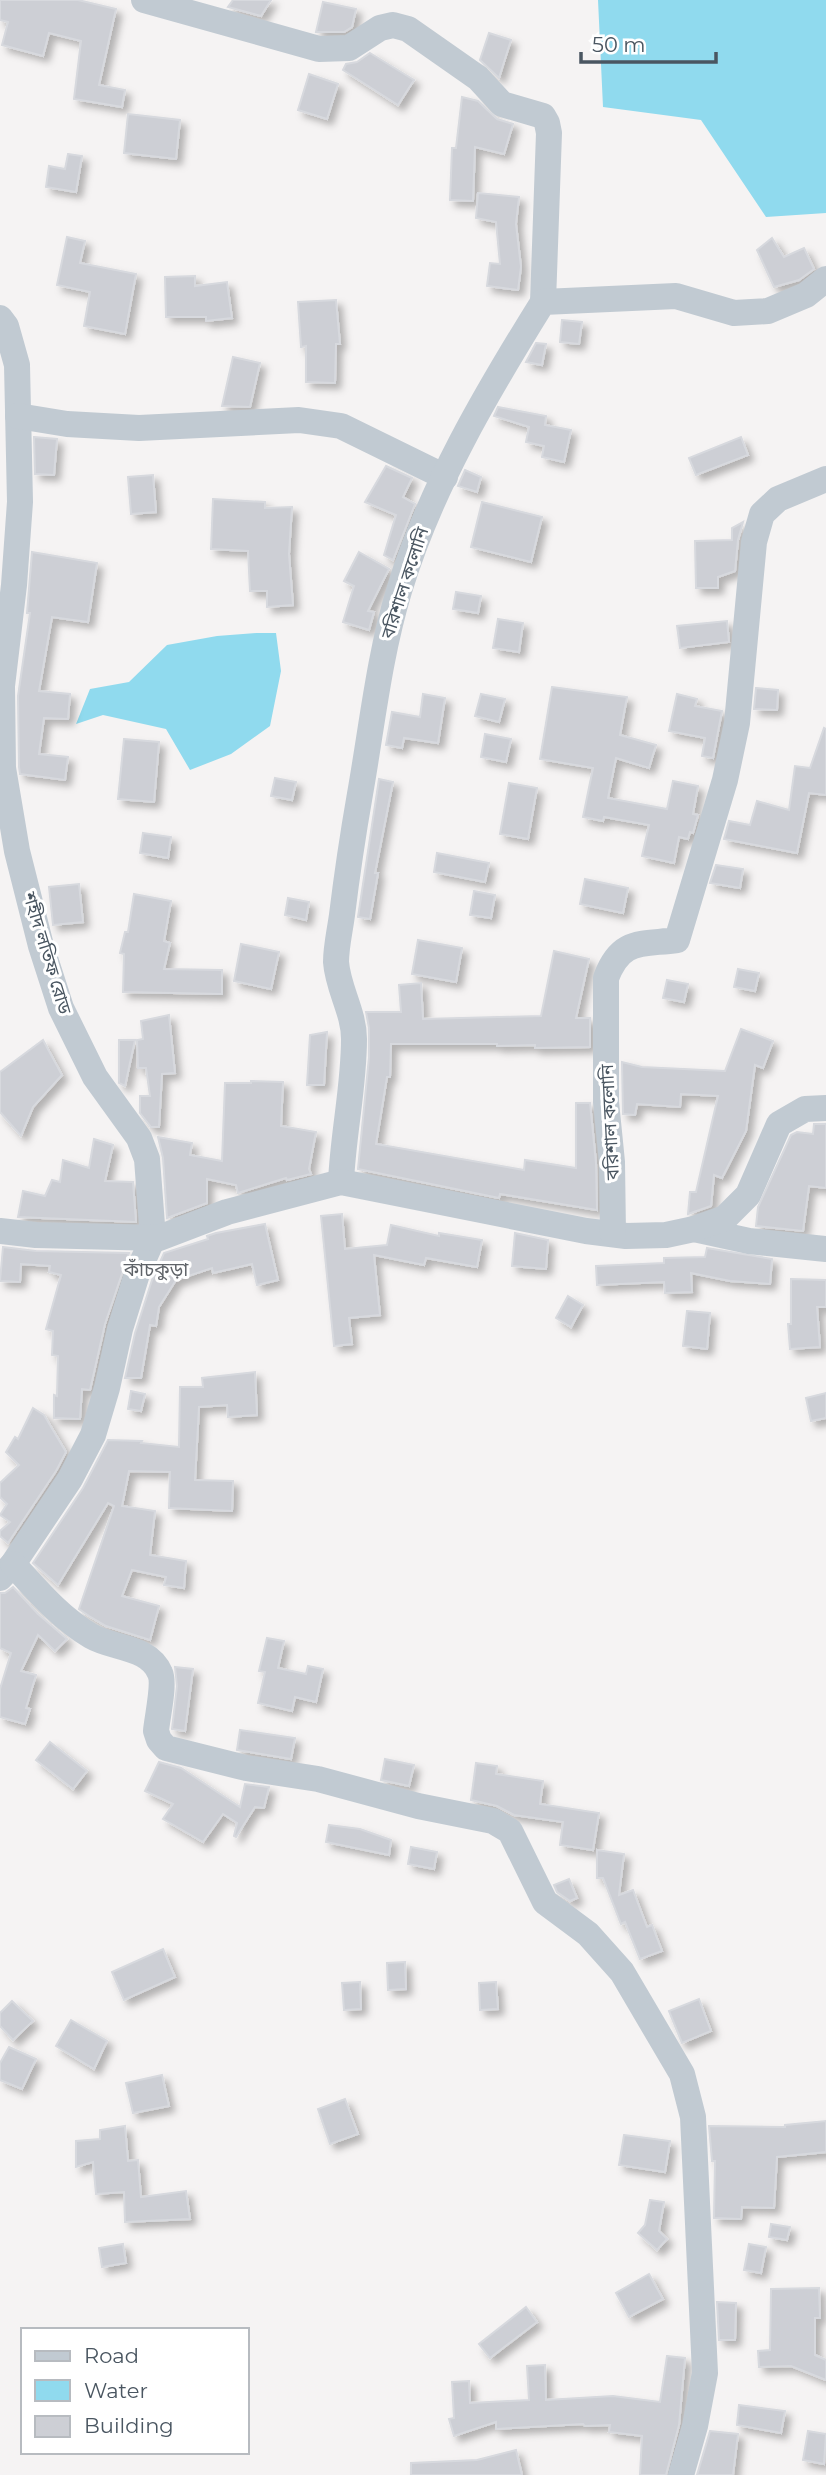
<svg xmlns="http://www.w3.org/2000/svg" width="826" height="2475" viewBox="0 0 826 2475" font-family="Montserrat,'Noto Sans Bengali',sans-serif">
<defs>
<filter id="shadow"><feDropShadow dx="5.5" dy="5.5" stdDeviation="3.5" flood-color="#0004"/></filter>
</defs>
<rect width="100%" height="100%" fill="#f5f3f3"/>
<g fill="#90daee">
<polygon points="598,0 826,0 826,213 766,217 701,120 603,107"/>
<polygon points="256,633 276,633 281,671 270,726 231,754 190,770 166,729 103,715 76,724 90,689 129,682 167,645 217,636"/>
</g>
<g fill="#cdcfd5" stroke="#d7d9de" stroke-width="2" filter="url(#shadow)">
<polygon points="0,0 78,0 116,9 99,85 125,90 122,107 74,99 81,41 49,33 43,56 2,45 8,22 0,20"/>
<polygon points="233,0 271,0 261,16 228,7"/>
<polygon points="323,2 356,9 352,27 344,32 316,32"/>
<polygon points="489,33 511,40 499,78 480,60"/>
<polygon points="370,53 414,80 398,105 343,70 346,64 357,62"/>
<polygon points="309,74 338,84 327,119 298,110"/>
<polygon points="462,97 478,101 497,119 513,124 504,154 475,147 473,201 450,200 452,148 456,148"/>
<polygon points="128,114 180,120 176,159 124,153"/>
<polygon points="68,154 82,156 76,192 46,187 49,166 65,169"/>
<polygon points="478,193 519,197 516,224 521,267 518,290 487,286 490,263 500,264 496,222 476,218"/>
<polygon points="67,237 85,241 80,263 136,274 125,334 84,326 90,292 57,285"/>
<polygon points="772,238 784,257 804,248 814,269 799,280 774,287 757,250"/>
<polygon points="195,276 195,286 227,282 232,318 206,321 206,317 166,317 165,277"/>
<polygon points="336,300 340,344 336,344 335,383 306,382 306,346 301,347 298,302"/>
<polygon points="562,320 582,322 579,344 560,342"/>
<polygon points="536,343 546,344 542,365 526,362"/>
<polygon points="233,357 260,363 250,407 222,406"/>
<polygon points="498,407 546,416 545,425 571,430 564,462 542,457 544,446 526,442 529,427 494,416"/>
<polygon points="34,437 57,439 54,475 35,474"/>
<polygon points="741,437 748,455 696,475 689,458"/>
<polygon points="386,466 412,478 403,497 415,504 393,560 384,555 396,515 365,502"/>
<polygon points="465,470 481,477 477,492 458,486"/>
<polygon points="153,475 156,512 131,514 128,477"/>
<polygon points="213,499 265,502 265,508 292,507 289,554 293,605 267,607 267,591 250,591 248,551 211,549"/>
<polygon points="482,502 542,517 531,562 471,547"/>
<polygon points="743,522 738,540 735,571 718,577 718,588 696,588 695,541 732,540 732,528"/>
<polygon points="32,552 97,563 88,622 52,617 39,691 70,694 68,719 44,718 39,754 68,757 65,780 20,774 19,767 18,696 30,613 27,613"/>
<polygon points="359,552 389,569 368,611 374,612 369,630 343,622 354,586 344,581"/>
<polygon points="456,592 481,596 478,613 453,609"/>
<polygon points="498,619 523,623 519,652 493,648"/>
<polygon points="727,621 729,642 680,648 677,626"/>
<polygon points="552,687 627,697 620,735 656,745 649,768 616,758 608,798 667,809 673,781 698,786 693,814 698,815 693,833 690,832 688,839 679,837 674,863 642,856 649,825 604,817 603,821 583,817 593,768 540,759"/>
<polygon points="756,688 778,690 777,710 754,709"/>
<polygon points="423,694 445,698 438,743 404,738 402,748 386,745 392,712 420,717"/>
<polygon points="481,694 505,699 499,722 475,716"/>
<polygon points="677,694 697,699 695,706 722,711 713,758 702,756 705,738 669,731"/>
<polygon points="824,728 826,729 826,795 809,793 797,853 724,839 729,821 750,825 757,801 789,810 795,766 810,768"/>
<polygon points="485,734 511,739 506,762 481,757"/>
<polygon points="124,739 159,742 154,802 118,799"/>
<polygon points="275,778 296,782 292,800 271,796"/>
<polygon points="379,779 393,782 375,873 378,873 370,919 358,917"/>
<polygon points="509,783 537,788 528,839 500,834"/>
<polygon points="143,833 171,837 168,858 140,853"/>
<polygon points="437,853 489,863 485,882 434,872"/>
<polygon points="716,865 743,869 740,888 710,883"/>
<polygon points="585,879 628,888 623,913 580,904"/>
<polygon points="79,884 83,922 53,925 49,887"/>
<polygon points="474,891 495,895 491,918 470,915"/>
<polygon points="134,894 171,901 164,941 170,943 164,969 222,970 222,994 123,992 124,954 120,953 125,932 128,932"/>
<polygon points="288,898 309,902 306,920 285,915"/>
<polygon points="418,940 462,948 456,982 412,974"/>
<polygon points="241,944 279,952 271,989 234,981"/>
<polygon points="554,951 589,959 576,1018 590,1018 590,1047 535,1048 535,1045 497,1046 497,1044 391,1044 390,1077 387,1077 376,1144 524,1170 525,1160 576,1168 576,1103 590,1103 596,1163 597,1210 500,1194 499,1198 358,1169 369,1057 369,1028 366,1012 401,1012 399,985 421,983 423,1019 541,1016"/>
<polygon points="738,969 759,973 755,991 734,987"/>
<polygon points="667,980 688,984 684,1002 663,998"/>
<polygon points="169,1015 175,1073 162,1074 159,1127 151,1127 140,1113 140,1096 150,1096 146,1068 138,1068 137,1040 143,1039 141,1021"/>
<polygon points="741,1029 773,1041 763,1068 755,1065 746,1131 722,1178 714,1175 711,1206 688,1214 690,1192 696,1192 718,1096 681,1094 680,1107 637,1104 635,1115 623,1114 622,1062 642,1067 725,1071"/>
<polygon points="327,1032 324,1085 307,1085 310,1035"/>
<polygon points="43,1040 62,1075 33,1107 21,1136 0,1112 0,1072"/>
<polygon points="119,1040 135,1040 125,1086 119,1083"/>
<polygon points="251,1081 283,1082 281,1126 316,1132 309,1169 311,1174 287,1180 286,1178 238,1193 236,1185 207,1179 207,1203 167,1218 163,1158 158,1137 192,1143 190,1155 222,1161 225,1083 251,1083"/>
<polygon points="814,1124 826,1124 826,1188 809,1186 803,1231 756,1226 758,1207 791,1135 797,1132 813,1134"/>
<polygon points="94,1139 113,1145 105,1181 133,1182 136,1222 18,1217 23,1191 45,1196 52,1180 60,1182 63,1160 89,1168"/>
<polygon points="342,1214 345,1249 387,1245 391,1225 439,1236 439,1233 482,1240 477,1267 426,1258 424,1265 374,1255 380,1315 349,1318 352,1344 334,1346 321,1216"/>
<polygon points="265,1224 278,1280 257,1285 252,1264 213,1273 212,1268 176,1280 159,1307 156,1326 150,1325 141,1378 125,1378 135,1333 152,1280 164,1253 208,1239 207,1236 216,1233"/>
<polygon points="515,1233 548,1240 546,1269 512,1266"/>
<polygon points="3,1247 36,1251 129,1253 105,1324 90,1390 82,1389 80,1419 54,1418 54,1395 57,1396 58,1356 52,1355 53,1331 46,1329 61,1275 49,1272 50,1266 21,1264 20,1282 0,1281"/>
<polygon points="707,1248 772,1259 770,1284 730,1281 691,1273 692,1292 665,1293 664,1282 597,1285 596,1266 664,1263 664,1258 705,1257"/>
<polygon points="791,1279 826,1280 826,1307 817,1307 820,1347 790,1349 788,1324 791,1324"/>
<polygon points="568,1296 583,1305 571,1327 556,1318"/>
<polygon points="687,1311 710,1313 707,1349 683,1346"/>
<polygon points="255,1372 257,1415 228,1417 227,1405 199,1407 195,1480 233,1481 232,1511 169,1508 170,1472 129,1471 122,1506 155,1511 150,1555 186,1561 184,1588 164,1585 166,1577 132,1570 122,1596 159,1606 150,1640 106,1626 89,1616 79,1609 114,1506 108,1503 58,1585 33,1563 83,1488 108,1440 142,1441 141,1443 179,1447 180,1387 203,1387 202,1378"/>
<polygon points="131,1391 145,1394 141,1411 128,1409"/>
<polygon points="826,1393 826,1418 811,1421 806,1398"/>
<polygon points="33,1408 44,1415 66,1452 56,1471 8,1543 0,1536 0,1531 10,1522 0,1515 7,1504 0,1497 0,1483 19,1465 6,1452 15,1437 18,1439"/>
<polygon points="13,1587 38,1614 67,1639 55,1651 38,1635 21,1671 36,1675 26,1708 30,1709 25,1724 0,1717 0,1689 11,1653 0,1648 0,1593 5,1593"/>
<polygon points="267,1638 284,1641 278,1668 306,1674 308,1666 323,1669 316,1702 295,1697 292,1711 258,1703 265,1672 259,1671"/>
<polygon points="175,1667 193,1669 185,1731 172,1729 177,1686"/>
<polygon points="240,1730 295,1738 291,1759 237,1750"/>
<polygon points="50,1742 87,1771 73,1789 36,1760"/>
<polygon points="385,1759 414,1765 409,1786 381,1780"/>
<polygon points="159,1762 181,1768 240,1807 245,1784 269,1787 264,1808 255,1807 236,1837 234,1836 237,1823 223,1814 203,1842 163,1819 173,1804 145,1791"/>
<polygon points="476,1763 497,1766 496,1774 543,1781 540,1804 599,1813 593,1850 560,1845 563,1822 514,1815 497,1806 471,1800"/>
<polygon points="329,1825 360,1829 391,1840 389,1855 326,1842"/>
<polygon points="411,1847 437,1852 434,1869 408,1864"/>
<polygon points="597,1850 624,1854 619,1895 633,1890 647,1927 652,1925 662,1951 640,1959 625,1922 621,1924 603,1878 597,1878"/>
<polygon points="569,1879 577,1898 570,1901 557,1892 554,1885"/>
<polygon points="163,1949 175,1977 124,2000 112,1972"/>
<polygon points="405,1962 406,1989 388,1990 387,1963"/>
<polygon points="360,1982 361,2009 344,2010 342,1983"/>
<polygon points="496,1982 498,2009 480,2010 479,1983"/>
<polygon points="699,1999 711,2031 682,2043 669,2011"/>
<polygon points="12,2001 33,2021 13,2040 0,2026 0,2013"/>
<polygon points="71,2020 107,2041 94,2069 56,2046"/>
<polygon points="9,2047 36,2059 22,2089 0,2080 0,2063"/>
<polygon points="162,2075 169,2106 133,2113 126,2083"/>
<polygon points="345,2099 358,2134 330,2144 318,2109"/>
<polygon points="826,2121 826,2152 777,2157 774,2208 742,2207 741,2219 714,2218 715,2161 712,2161 709,2126 785,2127 785,2125"/>
<polygon points="125,2126 128,2161 138,2160 141,2197 186,2191 190,2219 125,2222 124,2192 96,2194 93,2162 76,2167 76,2141 100,2139 100,2130"/>
<polygon points="624,2135 670,2141 665,2172 619,2165"/>
<polygon points="650,2200 664,2202 659,2231 667,2239 657,2250 638,2233 645,2225"/>
<polygon points="771,2224 790,2227 787,2240 769,2237"/>
<polygon points="123,2244 126,2263 102,2267 99,2248"/>
<polygon points="749,2244 766,2247 761,2273 744,2270"/>
<polygon points="649,2274 663,2299 629,2317 616,2293"/>
<polygon points="819,2288 820,2318 815,2318 815,2355 826,2360 826,2380 791,2366 759,2367 758,2351 770,2350 771,2289"/>
<polygon points="717,2302 736,2303 735,2340 719,2340"/>
<polygon points="526,2307 537,2322 490,2358 479,2344"/>
<polygon points="667,2356 685,2358 679,2425 666,2475 640,2475 642,2436 609,2432 610,2425 585,2426 583,2424 496,2429 496,2422 454,2436 449,2419 454,2418 452,2382 469,2381 470,2403 529,2400 527,2366 545,2365 546,2400 613,2396 660,2402"/>
<polygon points="739,2405 785,2411 781,2433 737,2425"/>
<polygon points="710,2431 738,2434 733,2475 697,2475"/>
<polygon points="808,2431 826,2434 824,2464 803,2460"/>
<polygon points="516,2450 522,2475 411,2475 411,2463 477,2460"/>
</g>
<g fill="none" stroke-linecap="round" stroke-linejoin="round">
<g stroke="#c1cad2" stroke-width="26">
<polyline points="144,0 319,49 349,48 380,28 393,25 408,29 478,78 502,104 543,116 547,123 549,133 543,302"/>
<polyline points="0,318 6,326 17,365 20,502 14,585 2,686 3,768 17,851 41,946 61,1008 95,1077 139,1138 147,1159 153,1238 137,1274 120,1329 107,1388 93,1435 70,1479 13,1564 0,1578"/>
<polyline points="18,416 67,424 139,428 299,420 341,426 445,477"/>
<path d="M341,1182C343,1134 354,1087 354,1039C354,1012 338,989 336,962C336,947 340,930 342,915C347,874 353,834 360,794C372,726 379,657 399,591C430,488 487,392 543,302L676,296L734,313L768,311L806,295L826,279"/>
<polyline points="694,1229 749,1241 826,1249"/>
<polyline points="0,1231 36,1235 159,1238 227,1212 341,1182 586,1231 626,1236 666,1235 694,1229 725,1218 748,1195 779,1124 805,1109 826,1108"/>
<path d="M613,1234L612,1162L606,1102V978C621,938 641,945 677,940L725,780L737,723L754,542L762,514L778,499L826,479"/>
<path d="M13,1564C36,1589 60,1618 91,1636C113,1649 149,1646 160,1673C165,1684 157,1718 156,1731L159,1740L166,1748L246,1768L318,1779L418,1806L493,1821L510,1831L545,1902L588,1934L622,1972L682,2074L693,2117L705,2373L695,2426L681,2475"/>
</g>
</g>
<g text-anchor="middle" dominant-baseline="central" stroke-width="6" stroke-linejoin="round" paint-order="stroke">
<g font-size="18" fill="#4a5661" stroke="#fff">
<text transform="translate(405 583) rotate(-72)">বরিশাল কলোনি</text>
<text transform="translate(47 953) rotate(73)">শহীদ লতিফ রোড</text>
<text transform="translate(610 1122) rotate(-93)">বরিশাল কলোনি</text>
</g>
<g font-size="19" fill="#5f6368" stroke="#fff">
<text x="156" y="1269">কাঁচকুড়া</text>
</g>
</g>
<rect x="21" y="2328" width="228" height="126" fill="#ffffff" stroke="#b7bbc0" stroke-width="2"/>
<rect x="35" y="2351" width="35" height="10" fill="#c1cad2" stroke="#b7bbc0" stroke-width="2"/>
<text x="84" y="2363" font-size="21" fill="#4a5661">Road</text>
<rect x="35" y="2380" width="35" height="21" fill="#90daee" stroke="#b7bbc0" stroke-width="2"/>
<text x="84" y="2398" font-size="21" fill="#4a5661">Water</text>
<rect x="35" y="2416" width="35" height="21" fill="#cdcfd5" stroke="#b7bbc0" stroke-width="2"/>
<text x="84" y="2433" font-size="21" fill="#4a5661">Building</text>
<path d="M581 52v10h135v-10" fill="none" stroke="#4a5661" stroke-width="3.5"/>
<text x="592" y="52" font-size="21" fill="#4a5661" stroke="#ffffff" stroke-width="5" paint-order="stroke">50 m</text>
</svg>
